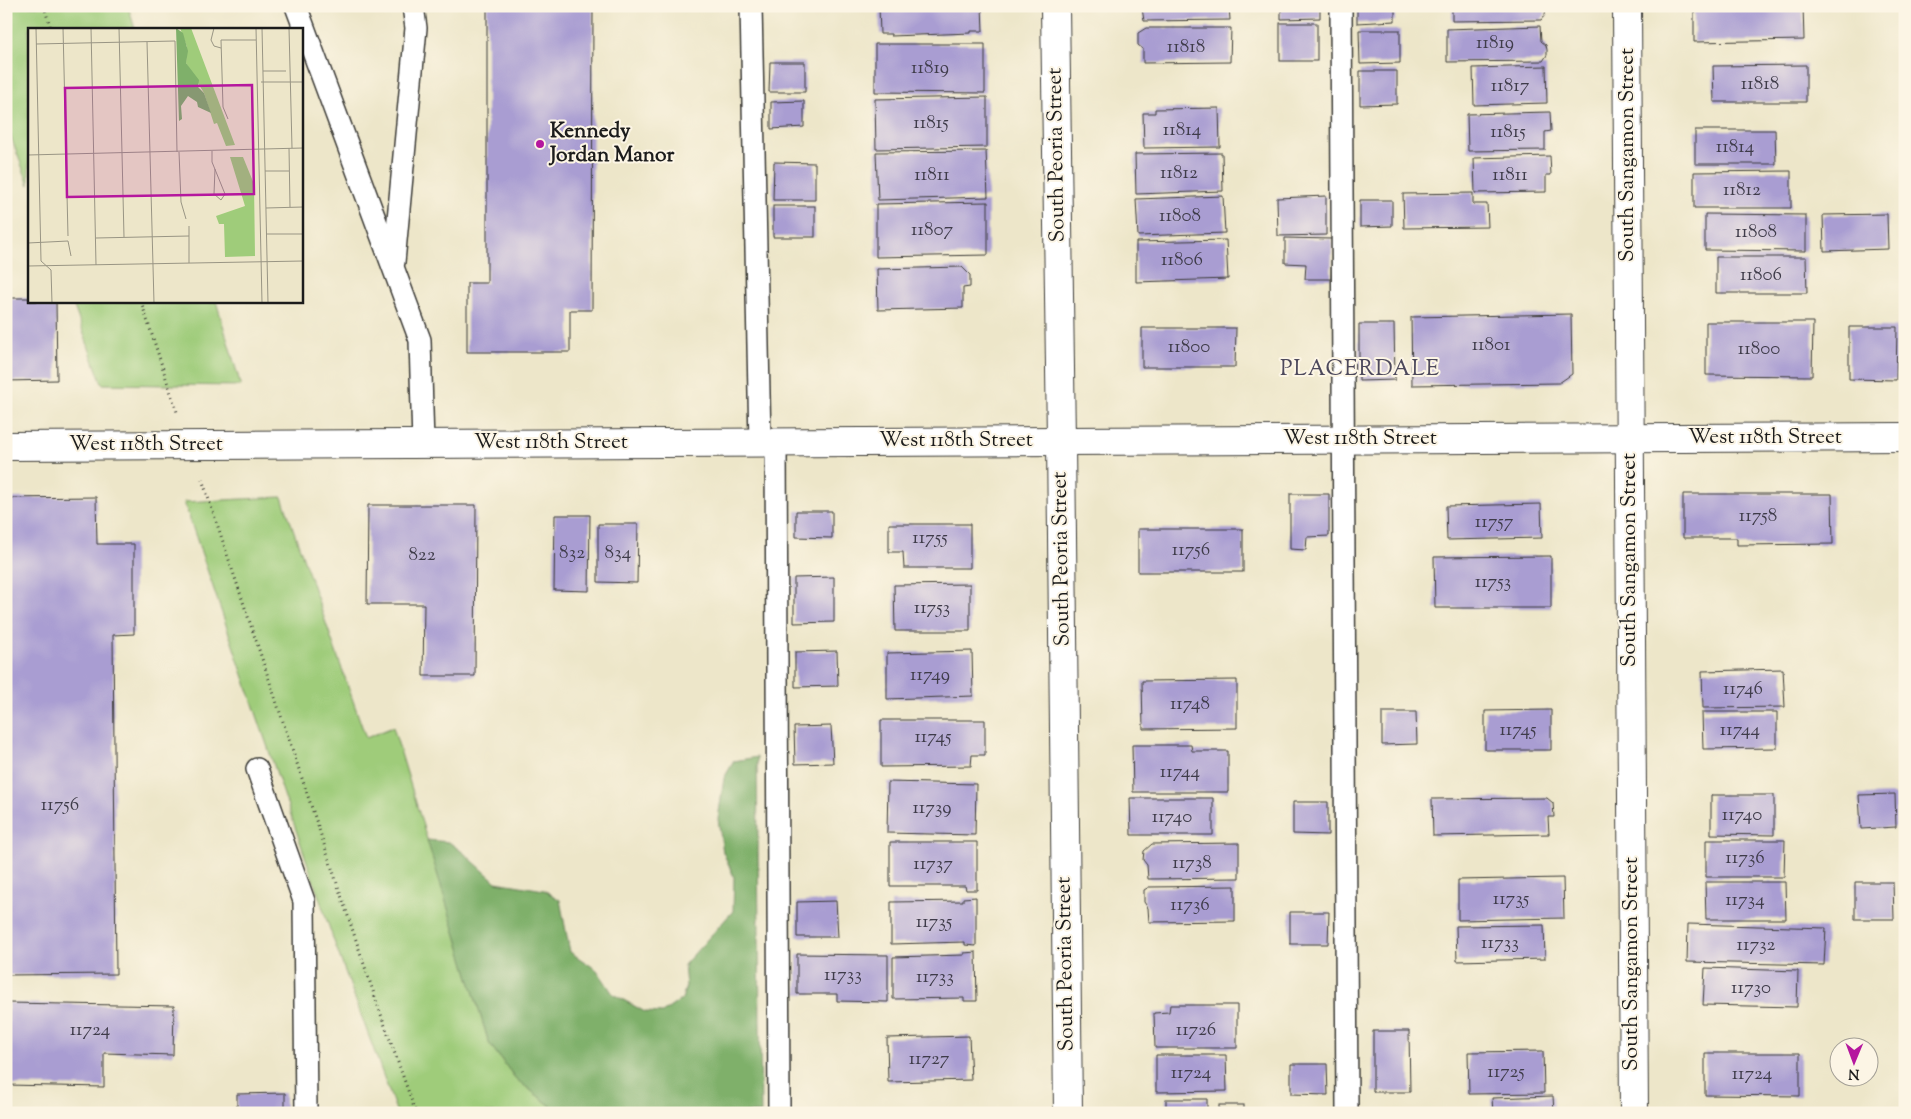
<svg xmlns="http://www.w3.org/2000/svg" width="1911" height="1119" viewBox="0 0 1911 1119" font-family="'Sorts Mill Goudy',serif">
<rect width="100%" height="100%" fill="#fcf5e5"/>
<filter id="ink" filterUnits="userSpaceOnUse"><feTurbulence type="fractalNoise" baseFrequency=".02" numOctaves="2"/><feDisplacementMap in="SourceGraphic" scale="10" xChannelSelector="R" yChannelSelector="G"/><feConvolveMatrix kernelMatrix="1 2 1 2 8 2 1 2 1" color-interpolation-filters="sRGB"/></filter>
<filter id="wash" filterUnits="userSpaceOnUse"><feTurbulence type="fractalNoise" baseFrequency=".0096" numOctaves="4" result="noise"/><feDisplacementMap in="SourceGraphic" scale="20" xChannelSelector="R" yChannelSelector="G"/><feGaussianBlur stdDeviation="1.12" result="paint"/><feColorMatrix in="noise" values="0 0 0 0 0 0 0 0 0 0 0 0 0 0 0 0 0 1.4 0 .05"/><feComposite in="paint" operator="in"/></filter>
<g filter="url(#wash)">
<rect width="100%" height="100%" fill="#ede6c9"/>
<g fill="#9fcc7a" stroke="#5e744b">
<polygon points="6,6 128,6 135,29 29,29 29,185 6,124"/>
<polygon points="72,301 216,301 241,386 102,384"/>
<polygon points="282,497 366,738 393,727 489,1043 516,1079 551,1106 552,1113 397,1113 335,944 184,502"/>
</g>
<polygon fill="#7fb06a" stroke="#4e6643" points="757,757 761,1113 552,1113 551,1106 516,1079 489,1043 427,840 449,842 465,854 496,882 544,890 560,900 570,952 597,970 613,994 645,1012 662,1013 682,999 686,986 684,965 733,911 734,877 723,852 718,819 724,778 734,761"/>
<g id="blocks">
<g fill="#a99dd2">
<polygon points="487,6 593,6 592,310 570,310 570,352 467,352 467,283 487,283"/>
<polygon points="879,6 982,6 983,31 971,31 971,33 891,36 891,34 880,34"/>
<polygon points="1140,6 1229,6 1230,20 1144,21 1142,8"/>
<polygon points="1281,6 1320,6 1320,18 1281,19"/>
<polygon points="1357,6 1395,6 1395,21 1357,23"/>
<polygon points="1452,6 1546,6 1545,15 1541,20 1452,21"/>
<polygon points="1694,6 1803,6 1804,40 1694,42"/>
<rect x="1280" y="23" width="37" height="38"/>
<polygon points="1540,26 1541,41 1546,45 1547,50 1547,55 1543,61 1447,62 1447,29"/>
<polygon points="1146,28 1231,28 1230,62 1143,63 1143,49 1138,45 1138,33"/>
<polygon points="1359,30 1400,30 1400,63 1360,64"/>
<polygon points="875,44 985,44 985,93 875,92"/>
<polygon points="770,62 805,62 805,92 769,92"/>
<polygon points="1806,65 1806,102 1714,102 1713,66"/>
<polygon points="1546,66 1547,103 1474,105 1473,68"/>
<polygon points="1360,71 1397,71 1397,104 1360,105"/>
<polygon points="987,97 987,147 876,149 875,99"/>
<polygon points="804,101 804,127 771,129 771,102"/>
<polygon points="1219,108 1220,147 1144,148 1143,113 1155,113 1155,109"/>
<polygon points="1550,112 1551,131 1545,132 1545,150 1468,151 1467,114"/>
<polygon points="1695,130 1775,130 1776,164 1695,164"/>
<polygon points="986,151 988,197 878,200 876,152"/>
<polygon points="1222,153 1223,191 1136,194 1135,154"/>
<polygon points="1550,156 1551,175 1546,175 1546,192 1475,193 1474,158"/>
<polygon points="774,162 815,163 815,200 773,200"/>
<polygon points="1791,171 1791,208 1694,208 1694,172"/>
<polygon points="1473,193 1473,204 1487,204 1488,227 1404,228 1403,194"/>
<polygon points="1223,196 1225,233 1138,236 1136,199"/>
<polygon points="1326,196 1326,235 1278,236 1277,198"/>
<polygon points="1360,200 1392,200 1392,226 1360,227"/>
<polygon points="988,202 988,255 876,257 876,204"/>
<rect x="773" y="206" width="42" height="31"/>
<polygon points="1705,214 1806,215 1806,251 1705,250"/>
<polygon points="1887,214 1888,249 1824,251 1823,215"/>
<polygon points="1285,238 1332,239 1331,279 1305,279 1306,264 1285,263"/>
<polygon points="1226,240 1228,279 1136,282 1136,242"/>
<polygon points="1716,257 1806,257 1807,293 1716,293"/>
<polygon points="962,267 970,275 970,287 963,288 963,308 878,310 877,269"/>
<polygon points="6,298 29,298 29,301 56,301 57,380 6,381"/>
<polygon points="1571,314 1572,374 1559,383 1412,385 1411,317"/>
<polygon points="1706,322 1813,322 1812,376 1706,375"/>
<polygon points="1359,324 1394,324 1395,380 1359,381"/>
<polygon points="1849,327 1897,327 1896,380 1849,379"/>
<polygon points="1142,328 1236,328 1235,367 1142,367"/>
<polygon points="1290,494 1329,494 1329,536 1307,537 1306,550 1290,549"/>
<polygon points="1683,494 1832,494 1833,544 1737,545 1737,538 1683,538"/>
<polygon points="96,497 97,544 134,544 134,634 113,635 116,974 6,975 6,498"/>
<polygon points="1541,504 1542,538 1447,540 1446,506"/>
<polygon points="368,505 476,505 475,676 423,676 424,604 367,604"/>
<polygon points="796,511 832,511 832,538 796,537"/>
<polygon points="555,515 590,515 589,591 554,590"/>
<polygon points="598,524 638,524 637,583 598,582"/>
<polygon points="889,524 970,524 970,568 904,568 903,552 889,552"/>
<rect x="1138" y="529" width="105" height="43"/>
<polygon points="1551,556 1551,608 1435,608 1434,557"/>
<polygon points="834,577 834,622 794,623 794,578"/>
<polygon points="970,584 970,631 895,631 894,585"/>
<polygon points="837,651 838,686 795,687 795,652"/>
<polygon points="972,651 973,696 887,699 887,653"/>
<polygon points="1783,669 1785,707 1703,708 1702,671"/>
<polygon points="1237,680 1237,728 1143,729 1142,681"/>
<polygon points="1551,710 1551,750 1485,750 1485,711"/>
<polygon points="1382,712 1416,712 1417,744 1382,745"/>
<polygon points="1702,712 1777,712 1777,748 1703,749"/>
<polygon points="881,720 985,720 985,755 972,755 971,766 881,767"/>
<polygon points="831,726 833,763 795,764 794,727"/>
<polygon points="1132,745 1191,745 1192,751 1228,751 1228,792 1133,792"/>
<polygon points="888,782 976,784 975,835 887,833"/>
<polygon points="1895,794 1896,827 1861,829 1859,795"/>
<polygon points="1711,795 1774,795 1774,835 1711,834"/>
<polygon points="1130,798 1213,798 1213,835 1131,835"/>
<polygon points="1547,798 1553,803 1554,817 1548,817 1549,834 1433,836 1432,799"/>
<polygon points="1293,802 1328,802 1328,835 1293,834"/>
<polygon points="1706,840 1785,840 1784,877 1706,877"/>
<polygon points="890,842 977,842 977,890 966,890 965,886 890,886"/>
<polygon points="1239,843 1239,878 1148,879 1147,865 1143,860 1144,851 1152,844"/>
<polygon points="1563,878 1564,918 1458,920 1458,880"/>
<polygon points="1705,882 1785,882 1786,919 1706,919"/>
<polygon points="1855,882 1893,882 1894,919 1855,919"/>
<polygon points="1235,886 1235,921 1149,922 1148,908 1144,902 1144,890 1149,887"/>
<polygon points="976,897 976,946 965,945 965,942 891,944 891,902 963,901 963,898"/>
<polygon points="836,901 838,937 797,937 797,902"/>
<polygon points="1290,912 1329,912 1328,944 1290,944"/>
<polygon points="1688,924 1826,928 1824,965 1687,962"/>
<polygon points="1544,925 1545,959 1457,961 1456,926"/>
<polygon points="976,952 977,1001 964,1001 964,998 893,999 893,957 964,955 964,953"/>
<polygon points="797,954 888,955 888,1002 837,1001 837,994 797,994"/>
<polygon points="1705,968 1798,971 1797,1007 1703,1005"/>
<polygon points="8,1003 174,1006 173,1055 104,1053 104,1087 7,1085"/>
<polygon points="1170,1005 1237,1005 1237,1048 1155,1048 1154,1013 1169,1012"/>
<polygon points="1373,1031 1409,1031 1410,1092 1373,1092"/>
<polygon points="969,1036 971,1080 888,1082 887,1038"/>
<polygon points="1543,1051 1544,1093 1469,1094 1468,1052"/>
<polygon points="1705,1053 1800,1053 1800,1096 1705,1095"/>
<polygon points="1156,1055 1226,1055 1227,1091 1156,1092"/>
<polygon points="1291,1064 1327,1064 1328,1095 1291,1094"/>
<polygon points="285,1093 285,1113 237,1113 237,1094"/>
<polygon points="1553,1096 1554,1113 1493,1113 1492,1098"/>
<rect x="1166" y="1099" width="41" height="14"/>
<rect x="1219" y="1105" width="25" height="8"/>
</g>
</g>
</g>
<g filter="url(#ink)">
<use href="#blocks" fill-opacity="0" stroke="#3b3a36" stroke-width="1"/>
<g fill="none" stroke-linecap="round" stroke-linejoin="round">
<defs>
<g id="service">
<polyline points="296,6 420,340 423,444"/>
<polyline points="751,6 760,442"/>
<polyline points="1341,6 1347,1113"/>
<polyline points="394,262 416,28 413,6"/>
<polyline points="776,442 779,1113"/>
<polyline points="257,769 304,901 306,1113"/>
</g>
<g id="minor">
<polyline points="1055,6 1061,440 1068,1113"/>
<polyline points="1627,6 1634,1113"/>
<polyline points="6,446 1905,437"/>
</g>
</defs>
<use href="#service" stroke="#3b3a36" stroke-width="24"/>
<use href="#minor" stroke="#3b3a36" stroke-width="30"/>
<g stroke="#3b3a36" stroke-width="3" stroke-dasharray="1 4" stroke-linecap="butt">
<polyline points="44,6 51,29"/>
<polyline points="141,301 177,412"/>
<polyline points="202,479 378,1006 416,1113"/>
</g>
<use href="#service" stroke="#fff" stroke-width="21"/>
<use href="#minor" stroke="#fff" stroke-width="28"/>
</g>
</g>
<circle fill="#b5179e" stroke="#fcf5e5" stroke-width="2" cx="540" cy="144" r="5"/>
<g text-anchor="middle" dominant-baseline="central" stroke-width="4" stroke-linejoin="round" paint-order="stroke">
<g font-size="19" fill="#3f3c4a">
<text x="1495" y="43">11819</text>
<text x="1186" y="47">11818</text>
<text x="930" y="68">11819</text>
<text x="1760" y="84">11818</text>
<text x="1510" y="86">11817</text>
<text x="931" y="123">11815</text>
<text x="1182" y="130">11814</text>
<text x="1508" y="132">11815</text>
<text x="1735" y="147">11814</text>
<text x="1179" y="173">11812</text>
<text x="932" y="175">11811</text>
<text x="1510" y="175">11811</text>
<text x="1742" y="190">11812</text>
<text x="1180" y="216">11808</text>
<text x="932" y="230">11807</text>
<text x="1756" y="232">11808</text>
<text x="1182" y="260">11806</text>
<text x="1761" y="275">11806</text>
<text x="1491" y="345">11801</text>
<text x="1189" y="347">11800</text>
<text x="1759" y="349">11800</text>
<text x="1758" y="516">11758</text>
<text x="1494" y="522">11757</text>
<text x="930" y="538">11755</text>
<text x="1191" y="550">11756</text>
<text x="572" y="553">832</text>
<text x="618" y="553">834</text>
<text x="422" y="555">822</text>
<text x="1493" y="582">11753</text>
<text x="932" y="608">11753</text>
<text x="930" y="675">11749</text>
<text x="1743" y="689">11746</text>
<text x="1190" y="704">11748</text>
<text x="1518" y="730">11745</text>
<text x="1740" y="730">11744</text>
<text x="933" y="737">11745</text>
<text x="1180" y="772">11744</text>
<text x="60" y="805">11756</text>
<text x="932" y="808">11739</text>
<text x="1742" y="815">11740</text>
<text x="1172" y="817">11740</text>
<text x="1745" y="858">11736</text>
<text x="1192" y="863">11738</text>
<text x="933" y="864">11737</text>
<text x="1511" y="899">11735</text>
<text x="1745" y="900">11734</text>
<text x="1190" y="905">11736</text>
<text x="934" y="922">11735</text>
<text x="1500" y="943">11733</text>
<text x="1756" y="945">11732</text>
<text x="843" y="975">11733</text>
<text x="935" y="977">11733</text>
<text x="1751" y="988">11730</text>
<text x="90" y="1030">11724</text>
<text x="1196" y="1030">11726</text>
<text x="929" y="1059">11727</text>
<text x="1506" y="1072">11725</text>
<text x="1191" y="1073">11724</text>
<text x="1752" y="1074">11724</text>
</g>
<g font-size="21" font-weight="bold" fill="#1c1c1c" stroke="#fcf5e5" text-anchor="start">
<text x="550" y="132">Kennedy<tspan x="550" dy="24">Jordan Manor</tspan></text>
</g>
<g font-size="21" fill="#1c1c1c" stroke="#fcf5e5">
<text transform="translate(1057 155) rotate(-91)">South Peoria Street</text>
<text transform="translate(1628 155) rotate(-90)">South Sangamon Street</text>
<text x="1765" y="438">West 118th Street</text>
<text x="1360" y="439">West 118th Street</text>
<text x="956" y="441">West 118th Street</text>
<text x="551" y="443">West 118th Street</text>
<text x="146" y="445">West 118th Street</text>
<text transform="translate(1062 559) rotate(-91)">South Peoria Street</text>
<text transform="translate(1630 560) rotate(-90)">South Sangamon Street</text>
<text transform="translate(1066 964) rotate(-91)">South Peoria Street</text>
<text transform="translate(1632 964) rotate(-90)">South Sangamon Street</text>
</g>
<g font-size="22" letter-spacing="1" fill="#4d495c" stroke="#fcf5e5">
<text x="1360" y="370">PLACERDALE</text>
</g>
</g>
<g transform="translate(28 28)">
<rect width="275" height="275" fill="#ede6c9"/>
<path d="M152,0H163L207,117L198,118L189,95L186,96L176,65L158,35L159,19ZM202,129H215L226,156L227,228L197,229L196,196H191L188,188L217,178Z" fill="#9fcc7a"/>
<path d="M148,0L155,5L160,23L158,35L171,52L170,59L176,65L183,85L170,79L169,74L160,68L153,78L154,91L151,93Z" fill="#7fb06a"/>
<path fill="none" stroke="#999584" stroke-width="1" d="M8,0L13,233L23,242L24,275M35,0L40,208M63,0L68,237M91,0L96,209M186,0L183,12L186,18L193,20M228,0L234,275M234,0L240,275M261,0L264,120M119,14L126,275M8,16L147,13L149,124M235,43H258M233,54H275M200,91L195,79L193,12H228M261,120L262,179M184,123V134L197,166L193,172L186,166L187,141M151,124L153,174L158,191M0,127L275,120M237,143H261M238,180L275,179M161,198V235M238,206H275M68,210L161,208M0,215L40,213L43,228M0,238L275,233"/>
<path fill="#b5179e" fill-opacity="0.15" stroke="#b5179e" stroke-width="2.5" d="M224,57L226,166L39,169L37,60Z"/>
<rect width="275" height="275" fill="none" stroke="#1c1c1c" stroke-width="2.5"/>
</g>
<rect width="1911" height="1119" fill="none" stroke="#fcf5e5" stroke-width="25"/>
<g transform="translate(1854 1062) rotate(181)"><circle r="24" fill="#fcf5e5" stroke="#a29e95"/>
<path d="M0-4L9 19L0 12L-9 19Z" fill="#b5179e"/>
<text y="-8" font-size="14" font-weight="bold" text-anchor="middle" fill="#1c1c1c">N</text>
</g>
</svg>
